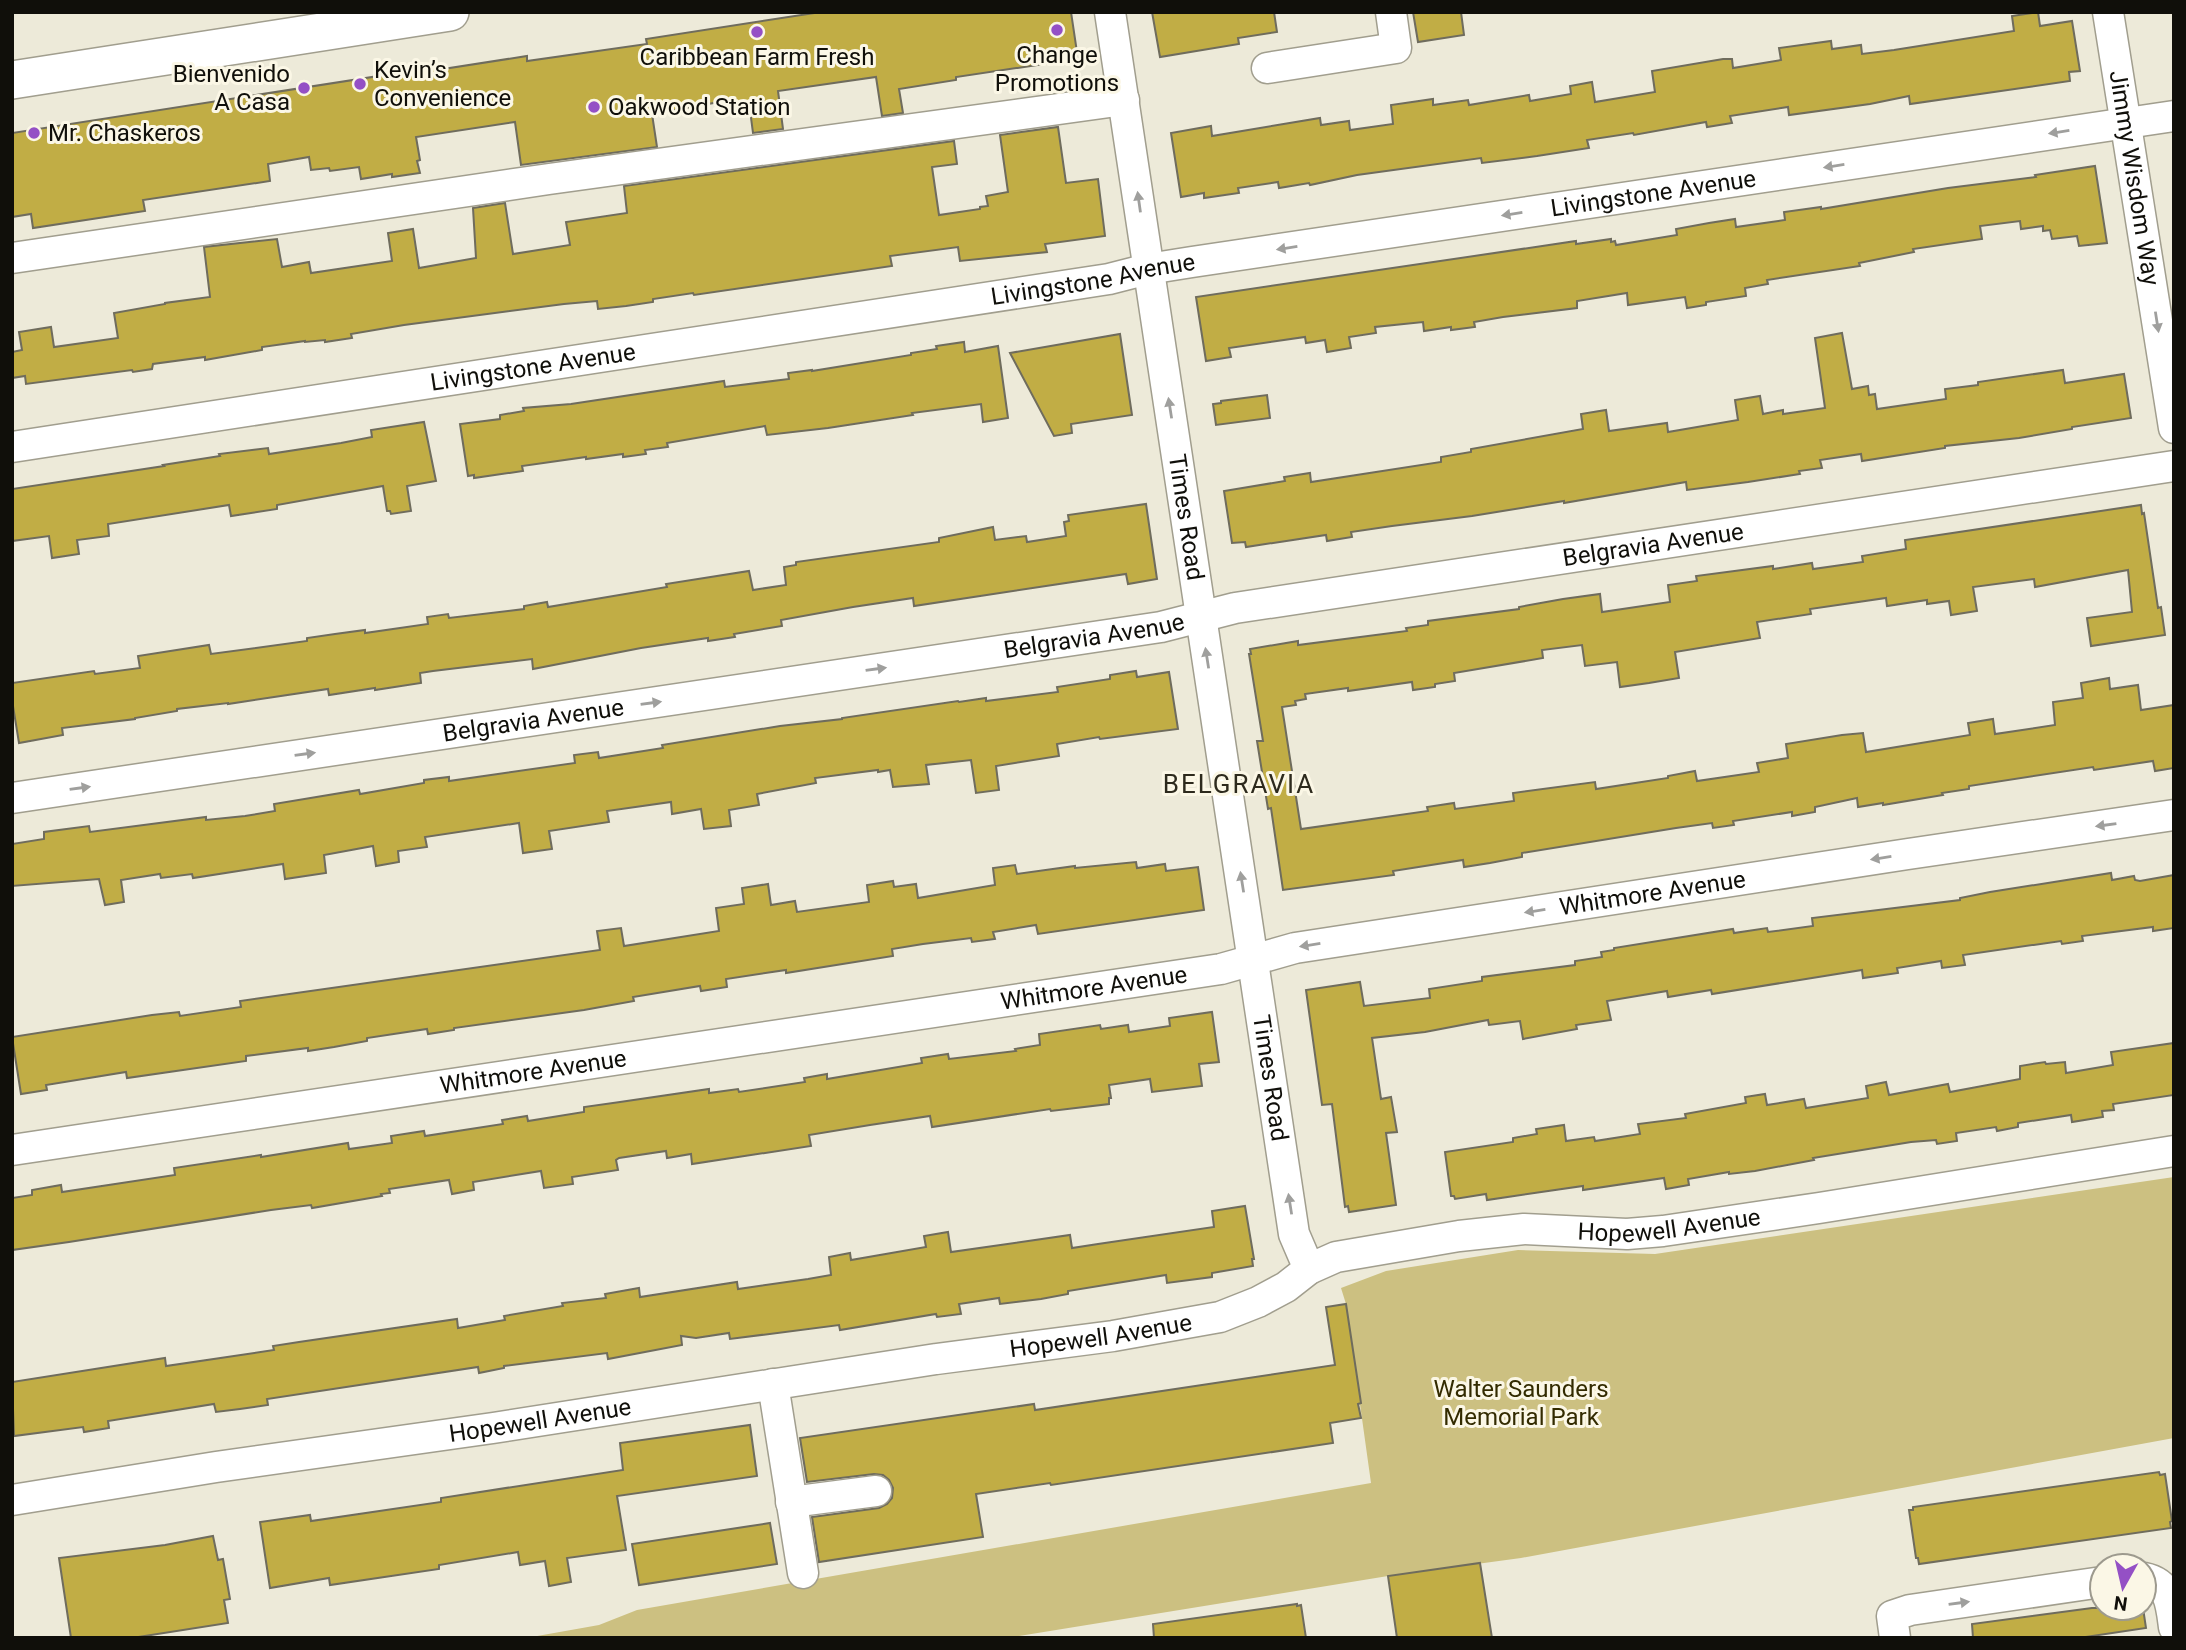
<svg xmlns="http://www.w3.org/2000/svg" width="2186" height="1650" viewBox="0 0 2186 1650" font-family="Roboto,sans-serif">
<rect width="100%" height="100%" fill="#edead9"/>
<polygon fill="#ccc081" points="2174,1177 2174,1438 1521,1558 1388,1576 1007,1638 526,1638 599,1625 637,1610 1371,1483 1346,1304 1341,1288 1386,1271 1518,1250 1655,1254"/>
<g fill="#c1ad45" stroke="#6f6c5d" stroke-width="2">
<polygon points="821,12 1071,12 1078,59 956,77 956,80 899,89 903,113 882,116 876,77 778,91 783,129 753,133 750,110 727,113 725,101 652,114 657,147 521,165 515,122 416,137 420,160 417,161 420,173 392,177 392,174 361,179 359,167 330,171 329,168 311,170 309,157 268,164 270,181 143,200 145,211 33,228 31,214 12,217 12,133 443,66 443,69 527,56 527,61 647,44 646,39"/>
<polygon points="1152,12 1274,12 1277,32 1238,38 1239,44 1160,57"/>
<polygon points="1413,12 1461,12 1464,35 1418,42"/>
<polygon points="2038,12 2040,26 2072,21 2080,71 2069,72 2070,81 1910,104 1909,96 1870,104 1789,115 1788,107 1730,116 1732,123 1707,127 1706,122 1634,135 1633,133 1587,140 1589,148 1537,156 1482,163 1481,158 1357,175 1310,185 1309,183 1279,188 1278,182 1238,188 1239,193 1204,198 1204,193 1181,197 1171,133 1211,126 1212,136 1320,118 1321,125 1349,121 1350,130 1393,124 1391,105 1433,99 1433,105 1468,100 1469,105 1529,95 1530,101 1571,94 1570,86 1592,82 1595,102 1655,92 1652,71 1723,59 1732,59 1733,68 1781,60 1779,48 1831,41 1832,49 1861,45 1862,54 1894,50 2014,31 2012,16"/>
<polygon points="1058,127 1066,183 1098,179 1105,236 1045,244 1047,252 960,261 958,247 890,256 892,266 694,295 693,293 653,299 653,302 626,306 598,309 597,301 564,304 404,325 351,334 352,338 325,342 325,340 305,342 305,341 262,347 262,350 205,360 205,357 153,364 152,369 133,372 132,370 26,384 25,376 12,378 12,352 22,350 19,332 51,327 54,347 118,338 114,313 165,304 165,303 210,297 204,247 277,239 282,267 309,262 311,273 392,261 388,233 413,229 419,268 476,258 473,208 505,203 513,254 570,245 566,222 627,213 624,186 954,141 957,164 932,167 939,215 980,209 980,207 988,206 986,196 1008,192 1000,135"/>
<polygon points="2095,166 2107,243 2079,246 2077,236 2052,239 2050,230 2043,231 2043,226 2021,229 2020,221 1980,226 1982,239 1913,249 1914,252 1859,263 1860,266 1767,280 1768,284 1745,288 1746,296 1706,302 1706,305 1687,308 1685,297 1628,305 1627,293 1577,301 1577,308 1503,317 1474,322 1475,327 1451,330 1451,327 1424,331 1423,322 1375,327 1376,333 1349,337 1351,348 1327,352 1325,340 1306,343 1305,337 1229,348 1231,357 1206,361 1196,297 1576,241 1576,244 1611,239 1611,242 1615,241 1616,245 1677,235 1676,229 1709,223 1735,219 1736,227 1785,220 1784,212 1821,207 1821,209 1948,188 2036,177 2035,175"/>
<polygon points="1842,333 1852,389 1868,386 1869,395 1875,394 1877,409 1946,399 1945,389 1978,385 1978,382 2063,370 2065,383 2124,374 2131,418 2072,427 2072,429 2019,438 1945,446 1945,448 1862,461 1861,454 1820,460 1822,468 1799,471 1800,474 1748,482 1687,490 1686,482 1564,503 1564,501 1472,516 1392,526 1351,532 1352,537 1327,541 1326,535 1246,547 1245,542 1232,543 1224,491 1285,481 1284,477 1310,473 1311,482 1441,462 1441,457 1471,452 1471,449 1583,429 1581,414 1606,410 1609,431 1667,423 1668,432 1738,420 1735,400 1760,396 1763,414 1783,410 1783,414 1825,408 1815,338"/>
<polygon points="1120,334 1132,415 1071,424 1072,433 1054,436 1010,353"/>
<polygon points="964,342 965,352 998,346 1008,418 983,422 981,404 912,413 913,415 828,428 767,435 765,426 667,443 668,447 645,450 646,454 623,457 623,454 586,459 586,457 522,466 523,471 474,478 474,475 468,476 460,424 500,419 500,415 524,411 523,408 571,404 724,381 725,387 789,379 788,373 812,370 812,371 911,355 911,353 937,349 936,346"/>
<polygon points="1267,395 1270,418 1216,425 1213,404 1221,403 1221,401"/>
<polygon points="424,422 436,481 407,486 411,511 391,514 390,511 387,511 383,486 277,505 277,509 231,516 229,505 108,524 109,536 77,540 79,554 52,558 49,536 12,541 12,489 164,466 163,465 220,456 219,454 268,448 269,454 341,443 372,437 371,430"/>
<polygon points="1146,504 1157,579 1128,584 1126,574 914,606 913,598 853,607 781,620 782,626 734,634 735,637 708,641 708,638 641,648 533,669 532,659 433,671 420,673 421,683 375,690 375,688 329,695 328,689 228,704 228,703 177,709 177,711 135,718 135,719 62,728 63,735 19,743 12,700 12,683 94,671 95,674 140,668 138,656 209,645 211,654 307,641 307,638 335,634 365,630 365,633 428,624 427,617 448,614 449,618 524,609 524,606 547,602 548,607 667,587 666,584 749,571 753,590 786,585 784,567 796,565 796,562 939,542 939,538 993,527 995,540 1026,536 1027,542 1066,536 1064,522 1069,521 1068,515"/>
<polygon points="2141,505 2142,514 2144,513 2158,608 2161,607 2165,635 2091,646 2087,618 2132,612 2128,570 2035,587 2034,579 1973,587 1977,611 1951,615 1949,601 1927,604 1927,600 1887,606 1886,598 1810,609 1811,614 1757,622 1760,638 1675,652 1679,678 1649,683 1620,687 1617,662 1585,666 1582,645 1542,650 1543,658 1454,673 1455,681 1435,684 1435,687 1413,690 1412,682 1348,691 1348,688 1305,694 1306,699 1295,701 1296,705 1282,707 1301,829 1428,811 1427,807 1454,803 1455,809 1514,801 1513,793 1595,782 1596,789 1668,778 1668,776 1695,771 1697,781 1759,772 1757,763 1788,758 1786,744 1842,735 1863,733 1866,752 1970,735 1968,723 1993,719 1995,734 2055,725 2053,702 2083,698 2081,683 2109,678 2110,689 2138,685 2141,710 2174,705 2174,768 2155,771 2153,761 2094,770 2093,767 1969,786 1969,789 1942,793 1943,795 1883,805 1883,803 1858,807 1857,798 1815,807 1815,812 1792,816 1792,812 1733,821 1734,825 1713,828 1712,823 1676,828 1522,853 1522,857 1490,863 1464,867 1463,860 1393,871 1394,875 1283,890 1271,808 1268,809 1257,741 1263,741 1249,654 1251,654 1250,649 1298,641 1298,645 1407,631 1406,628 1428,625 1428,621 1519,609 1519,607 1563,599 1600,594 1602,612 1670,602 1668,585 1697,581 1696,576 1773,566 1773,569 1812,563 1813,569 1863,562 1862,556 1906,549 1905,540"/>
<polygon points="1136,671 1137,677 1169,672 1178,729 1100,739 1099,737 1057,744 1059,756 996,766 999,790 976,793 971,760 926,765 929,784 893,787 890,770 878,772 878,770 815,778 816,783 757,794 759,805 729,810 731,826 704,829 701,809 672,814 671,802 607,811 609,822 549,831 552,849 523,853 519,823 425,837 427,847 398,851 399,862 376,866 373,846 324,855 326,873 285,879 283,864 193,878 192,874 161,878 160,874 121,880 124,902 105,905 99,879 12,886 12,844 44,839 44,832 89,826 90,832 206,817 206,820 245,816 275,811 274,804 359,790 360,794 424,783 424,780 449,777 449,781 575,763 574,755 598,752 599,758 663,748 662,745 780,726 842,719 842,718 958,701 959,702 986,698 986,701 1058,692 1057,687 1110,679 1110,675"/>
<polygon points="1136,862 1137,868 1165,864 1166,871 1198,867 1204,910 1038,934 1036,925 993,932 995,939 972,942 971,938 923,944 892,949 893,956 786,973 786,970 726,979 727,987 701,991 700,986 633,997 634,1001 584,1010 454,1028 454,1030 428,1034 427,1029 367,1038 367,1041 334,1047 308,1051 308,1048 246,1056 246,1061 127,1078 126,1072 46,1085 47,1090 21,1094 12,1037 152,1015 179,1012 180,1016 241,1007 240,1001 600,950 597,931 621,928 624,946 719,931 716,908 744,904 742,888 768,884 771,905 795,901 797,912 869,902 867,885 893,881 894,887 916,884 918,898 995,885 993,868 1015,865 1017,874 1075,866 1075,868"/>
<polygon points="2111,873 2112,880 2134,876 2135,880 2140,881 2174,875 2174,928 2153,931 2153,927 2082,936 2083,941 2062,944 2061,941 1963,955 1965,965 1942,968 1941,961 1897,968 1898,973 1863,978 1862,970 1712,994 1711,990 1668,997 1667,991 1607,1001 1611,1020 1576,1025 1577,1029 1523,1039 1520,1021 1489,1025 1488,1020 1425,1032 1372,1038 1381,1099 1391,1097 1397,1132 1386,1133 1396,1205 1349,1212 1348,1206 1345,1207 1332,1104 1322,1105 1306,990 1360,982 1364,1006 1430,998 1429,989 1482,981 1482,977 1575,965 1575,961 1602,957 1601,952 1614,950 1614,948 1733,929 1734,933 1767,928 1768,932 1813,926 1812,918 1960,900 1960,898 1990,892"/>
<polygon points="1212,1012 1219,1062 1199,1064 1202,1086 1152,1092 1150,1079 1109,1085 1111,1098 1109,1098 1109,1104 1051,1111 1050,1109 932,1127 930,1116 870,1125 809,1135 811,1146 692,1164 691,1154 667,1158 666,1151 619,1158 616,1160 618,1170 572,1177 573,1184 544,1188 541,1171 473,1182 474,1190 452,1194 449,1180 389,1189 390,1193 381,1194 382,1196 312,1208 311,1205 271,1210 69,1242 12,1250 12,1198 32,1195 32,1190 61,1185 62,1192 175,1175 174,1168 261,1155 261,1157 348,1143 349,1149 392,1143 391,1136 424,1131 425,1136 503,1124 502,1120 527,1116 528,1121 584,1112 584,1107 620,1102 709,1089 709,1093 738,1089 739,1092 805,1082 804,1078 827,1074 827,1079 922,1063 921,1058 948,1054 949,1059 1016,1051 1015,1049 1040,1045 1039,1034 1100,1025 1101,1029 1128,1025 1129,1032 1170,1026 1169,1018"/>
<polygon points="2174,1043 2174,1095 2113,1104 2114,1110 2102,1111 2103,1117 2072,1122 2071,1115 2018,1123 2018,1127 1997,1131 1996,1127 1956,1133 1957,1141 1937,1144 1936,1140 1911,1142 1813,1158 1814,1160 1755,1171 1729,1174 1729,1172 1688,1179 1689,1185 1666,1189 1664,1178 1583,1190 1583,1186 1487,1200 1486,1194 1455,1199 1454,1196 1451,1196 1445,1152 1513,1142 1513,1138 1537,1134 1536,1129 1564,1125 1566,1141 1594,1137 1595,1141 1640,1134 1638,1124 1686,1118 1685,1114 1746,1103 1745,1097 1765,1094 1767,1105 1804,1099 1806,1108 1868,1098 1866,1086 1886,1082 1889,1095 1948,1084 1950,1092 2020,1079 2020,1066 2045,1062 2046,1064 2065,1062 2066,1073 2113,1065 2111,1052"/>
<polygon points="1245,1206 1254,1259 1252,1259 1253,1266 1212,1273 1212,1277 1167,1283 1166,1275 1068,1291 1068,1294 1041,1299 1000,1304 999,1298 959,1304 961,1314 937,1317 936,1314 840,1330 839,1325 730,1339 729,1333 696,1338 681,1336 682,1345 608,1359 607,1353 504,1366 504,1368 479,1373 478,1367 267,1399 268,1405 240,1409 216,1412 214,1404 108,1421 109,1428 84,1432 83,1427 14,1436 12,1382 165,1358 166,1366 274,1350 273,1346 299,1342 457,1319 458,1328 505,1320 504,1316 563,1306 562,1303 606,1298 605,1294 639,1288 640,1297 737,1282 738,1289 808,1279 831,1275 829,1257 850,1253 851,1260 926,1247 924,1236 948,1232 951,1252 1070,1235 1072,1248 1098,1244 1214,1227 1212,1211"/>
<polygon points="1346,1304 1361,1403 1358,1404 1361,1418 1330,1423 1333,1443 1051,1485 1050,1483 976,1494 983,1537 819,1562 812,1517 879,1508 887,1504 892,1498 893,1488 889,1480 883,1475 874,1474 807,1482 800,1438 1034,1404 1035,1410 1335,1365 1326,1307"/>
<polygon points="750,1425 757,1476 617,1496 626,1550 567,1558 571,1582 549,1586 545,1561 520,1565 518,1552 439,1565 439,1569 330,1585 329,1578 270,1588 260,1522 310,1515 311,1521 441,1502 441,1498 623,1470 620,1443"/>
<polygon points="2159,1472 2160,1475 2165,1474 2172,1521 2170,1522 2171,1528 1919,1564 1918,1558 1916,1558 1909,1510 1913,1510 1913,1507"/>
<polygon points="770,1523 777,1564 639,1585 632,1544"/>
<polygon points="213,1536 218,1560 223,1559 230,1599 224,1600 228,1623 132,1638 71,1638 59,1558 165,1545"/>
<polygon points="1480,1563 1492,1638 1397,1638 1388,1576"/>
<polygon points="1297,1604 1297,1606 1301,1605 1306,1638 1154,1638 1153,1624"/>
<polygon points="2092,1608 2143,1608 2146,1628 2079,1638 1973,1638 1972,1624"/>
</g>
<g fill="none" stroke-linecap="round" stroke-linejoin="round">
<defs>
<g id="minor">
<path id="s1" d="M1110,12L1294,1234L1309,1269"/>
<path id="s2" d="M2108,12L2174,428"/>
<polyline points="1267,68 1396,48 1391,12"/>
<polyline points="12,258 549,179 1124,100"/>
<path id="s3" d="M12,447L1109,279L1148,269L1192,262L2174,116"/>
<path id="s4" d="M12,798L1161,627L1235,608L2174,466"/>
<path id="s5" d="M12,1150L1221,969L1295,948L1908,854L2174,815"/>
<polyline points="773,1384 803,1573"/>
<path id="s6" d="M12,1500L216,1467L493,1428L936,1359L1113,1336L1220,1317L1258,1302L1286,1287L1309,1269L1336,1257L1459,1236L1524,1229L1627,1234L1663,1231L1819,1208L2174,1151"/>
<polyline points="791,1502 876,1491"/>
<path d="M2144,1578C2170,1583 2171,1604 2174,1627"/>
<polyline points="1895,1638 1892,1616 1910,1610 2102,1582"/>
</g>
<polyline id="major" points="12,80 450,12"/>
</defs>
<use href="#minor" stroke="#a19e8e" stroke-width="33"/>
<use href="#major" stroke="#a19e8e" stroke-width="40"/>
<use href="#minor" stroke="#fff" stroke-width="30"/>
<use href="#major" stroke="#fff" stroke-width="37"/>
</g>
<defs><path id="oneway-solid" d="M-6-.8H1V-3.2L6.5 0L1 3.2V.8H-6Z" transform="scale(1.75)"/></defs>
<g fill="#9f9f9d">
<use href="#oneway-solid" transform="translate(2059 132) rotate(171)"/>
<use href="#oneway-solid" transform="translate(1834 166) rotate(171)"/>
<use href="#oneway-solid" transform="translate(1139 202) rotate(-98)"/>
<use href="#oneway-solid" transform="translate(1512 214) rotate(171)"/>
<use href="#oneway-solid" transform="translate(1287 248) rotate(171)"/>
<use href="#oneway-solid" transform="translate(2157 322) rotate(81)"/>
<use href="#oneway-solid" transform="translate(1170 408) rotate(-99)"/>
<use href="#oneway-solid" transform="translate(1207 658) rotate(-99)"/>
<use href="#oneway-solid" transform="translate(876 669) rotate(-8)"/>
<use href="#oneway-solid" transform="translate(651 703) rotate(-8)"/>
<use href="#oneway-solid" transform="translate(305 754) rotate(-8)"/>
<use href="#oneway-solid" transform="translate(80 788) rotate(-8)"/>
<use href="#oneway-solid" transform="translate(2106 825) rotate(172)"/>
<use href="#oneway-solid" transform="translate(1881 858) rotate(171)"/>
<use href="#oneway-solid" transform="translate(1242 882) rotate(-99)"/>
<use href="#oneway-solid" transform="translate(1535 911) rotate(171)"/>
<use href="#oneway-solid" transform="translate(1310 945) rotate(171)"/>
<use href="#oneway-solid" transform="translate(1290 1204) rotate(-99)"/>
<use href="#oneway-solid" transform="translate(1959 1603) rotate(-8)"/>
</g>
<g fill="#9450c5" stroke="#fbf7e6" stroke-width="2.5">
<circle cx="1057" cy="30" r="7"/>
<circle cx="757" cy="32" r="7"/>
<circle cx="360" cy="84" r="7"/>
<circle cx="304" cy="88" r="7"/>
<circle cx="594" cy="107" r="7"/>
<circle cx="34" cy="133" r="7"/>
</g>
<g text-anchor="middle" dominant-baseline="central" stroke-width="6" stroke-linejoin="round" paint-order="stroke">
<g font-size="24" fill="#100f0a" stroke="#fbf7e6" text-anchor="start">
<text x="1057" y="55" text-anchor="middle">Change<tspan x="1057" dy="28">Promotions</tspan></text>
<text x="757" y="57" text-anchor="middle">Caribbean Farm Fresh</text>
<text x="374" y="70">Kevin’s<tspan x="374" dy="28">Convenience</tspan></text>
<text x="290" y="74" text-anchor="end">Bienvenido<tspan x="290" dy="28">A Casa</tspan></text>
<text x="608" y="107">Oakwood Station</text>
<text x="48" y="133">Mr. Chaskeros</text>
</g>
<g font-size="24" fill="#100f0a" stroke="#fbf7e6">
<text stroke="none"><textPath href="#s2" startOffset="168">Jimmy Wisdom Way</textPath></text>
<text stroke="none"><textPath href="#s3" startOffset="1661">Livingstone Avenue</textPath></text>
<text stroke="none"><textPath href="#s3" startOffset="1094">Livingstone Avenue</textPath></text>
<text stroke="none"><textPath href="#s3" startOffset="527">Livingstone Avenue</textPath></text>
<text stroke="none"><textPath href="#s1" startOffset="511">Times Road</textPath></text>
<text stroke="none"><textPath href="#s4" startOffset="1661">Belgravia Avenue</textPath></text>
<text stroke="none"><textPath href="#s4" startOffset="1094">Belgravia Avenue</textPath></text>
<text stroke="none"><textPath href="#s4" startOffset="527">Belgravia Avenue</textPath></text>
<text stroke="none"><textPath href="#s5" startOffset="1661">Whitmore Avenue</textPath></text>
<text stroke="none"><textPath href="#s5" startOffset="1094">Whitmore Avenue</textPath></text>
<text stroke="none"><textPath href="#s5" startOffset="527">Whitmore Avenue</textPath></text>
<text stroke="none"><textPath href="#s1" startOffset="1078">Times Road</textPath></text>
<text stroke="none"><textPath href="#s6" startOffset="1689">Hopewell Avenue</textPath></text>
<text stroke="none"><textPath href="#s6" startOffset="1101">Hopewell Avenue</textPath></text>
<text stroke="none"><textPath href="#s6" startOffset="534">Hopewell Avenue</textPath></text>
</g>
<g font-size="24" fill="#332b00" stroke="#fbf7e6">
<text x="1521" y="1389">Walter Saunders<tspan x="1521" dy="28">Memorial Park</tspan></text>
</g>
<g font-size="26" letter-spacing="2" fill="#2d2a1d" stroke="#fbf7e6">
<text x="1239" y="784">BELGRAVIA</text>
</g>
</g>
<rect width="2186" height="1650" fill="none" stroke="#100f0a" stroke-width="28"/>
<g transform="translate(2123 1587) rotate(188)"><circle r="33" fill="#fbf7e6" stroke="#9d9a8e" stroke-width="2"/>
<path d="M0-5L12 26L0 18L-12 26Z" fill="#9450c5"/>
<text y="-10" font-size="19" font-weight="bold" text-anchor="middle" fill="#100f0a">N</text>
</g>
</svg>
